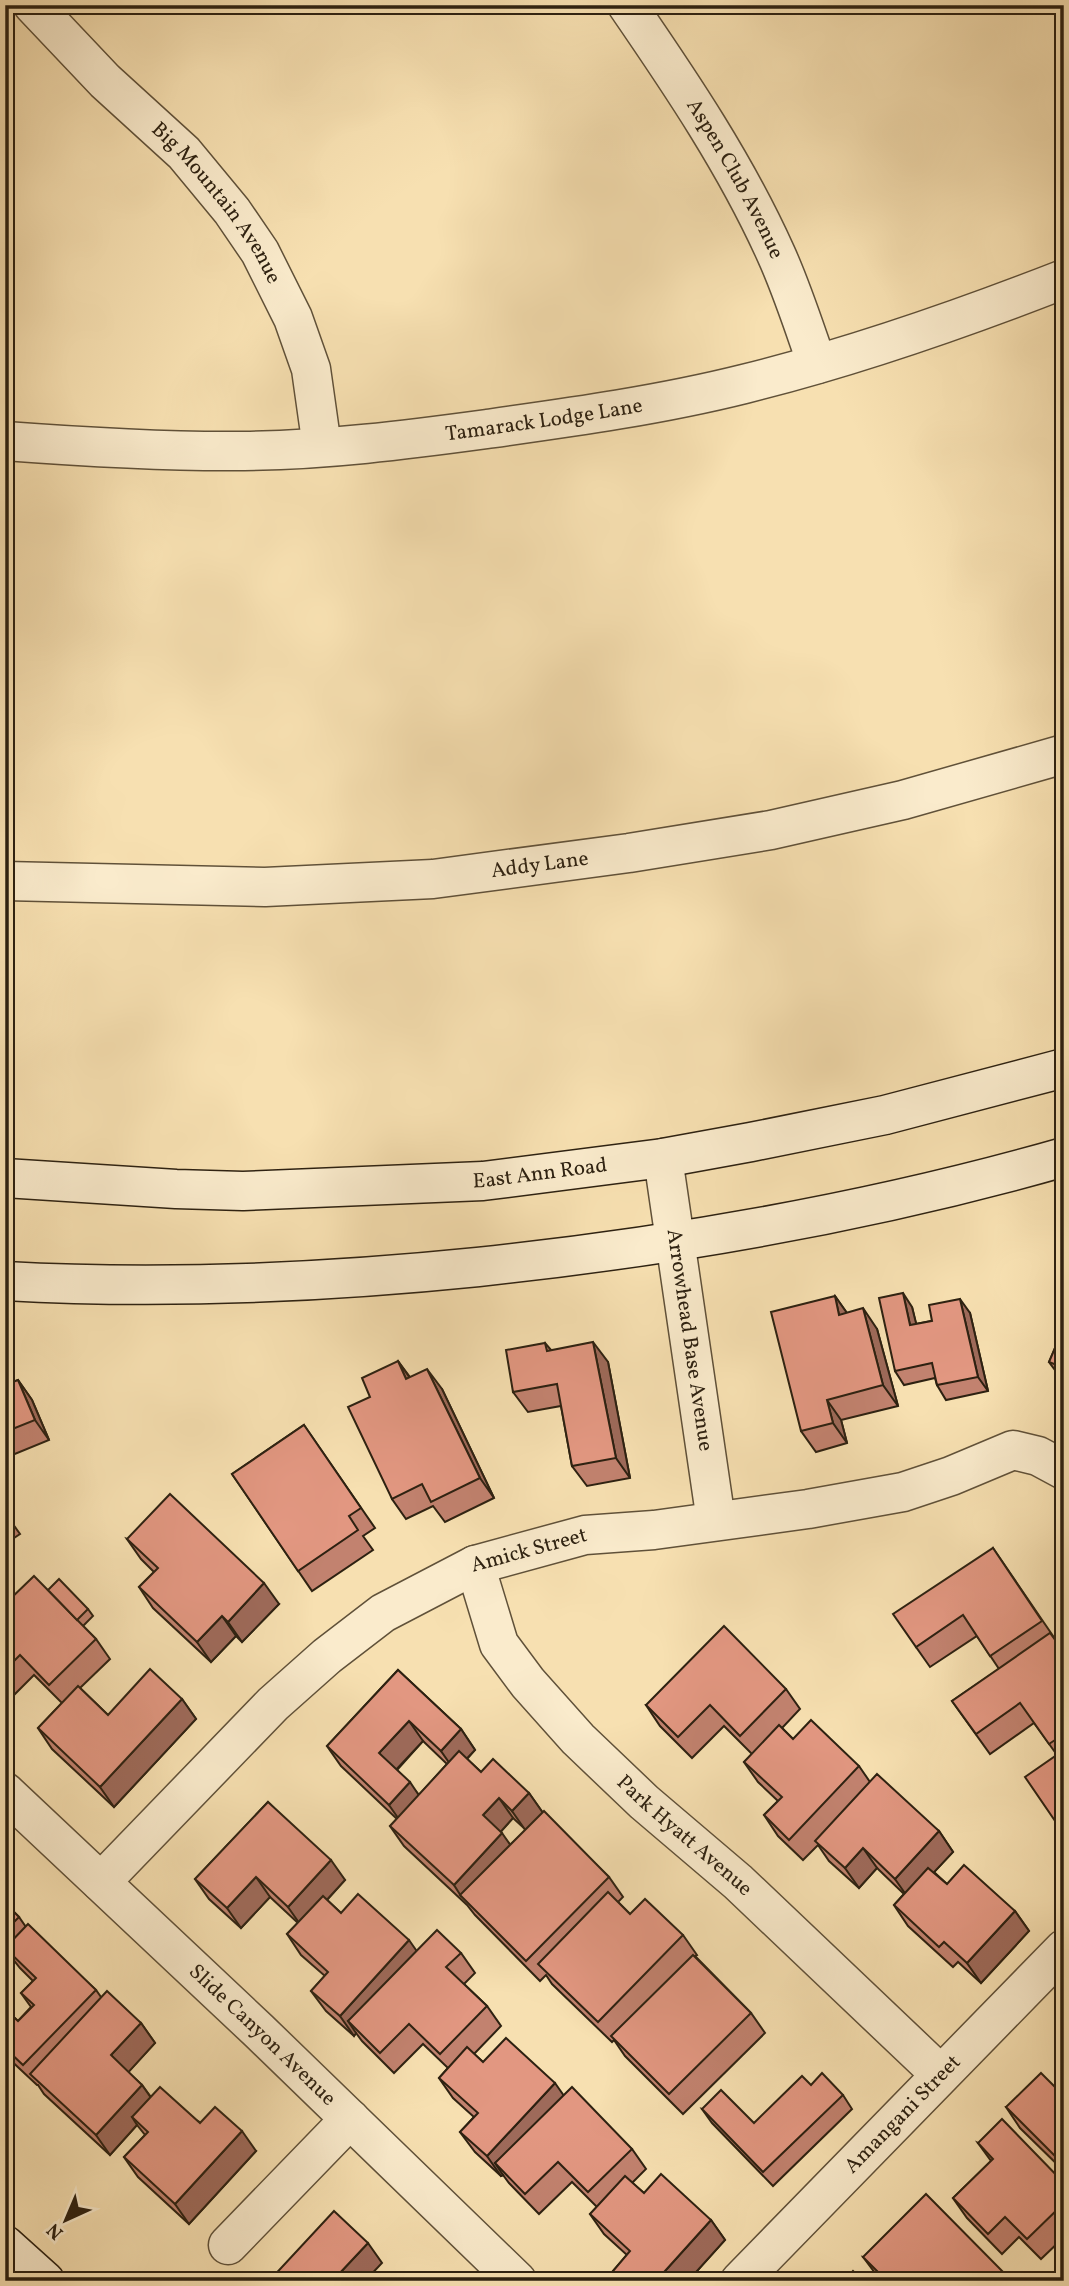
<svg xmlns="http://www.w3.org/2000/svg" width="1069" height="2286" viewBox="0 0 1069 2286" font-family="Vollkorn,serif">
<rect width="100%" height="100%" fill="#f7e0b1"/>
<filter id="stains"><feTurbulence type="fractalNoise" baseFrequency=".00286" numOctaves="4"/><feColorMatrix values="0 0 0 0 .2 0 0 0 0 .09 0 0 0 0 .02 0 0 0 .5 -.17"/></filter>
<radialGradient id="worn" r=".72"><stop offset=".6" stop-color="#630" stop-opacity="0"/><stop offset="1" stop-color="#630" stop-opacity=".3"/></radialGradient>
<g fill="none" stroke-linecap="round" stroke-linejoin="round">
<defs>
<g id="street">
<path id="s1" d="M33,5L105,81L184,153L232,211L260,252L293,318L311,369L322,447"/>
<path id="s2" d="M627,5C682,85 736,165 776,254C792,289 804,327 817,364"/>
<path id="s3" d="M5,441C85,447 164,452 244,451C326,450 406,440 487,429C573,417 660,405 744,384C853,357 959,320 1064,279"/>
<path id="s4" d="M5,881L265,887L433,879L629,853L771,830L903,800L1064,754"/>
<path id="s5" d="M663,1158L716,1521"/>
<path id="s6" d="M475,1565L499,1644L528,1683L578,1739L644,1802L738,1882L940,2074"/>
<path id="s7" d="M5,1792L259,2031L517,2281"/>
<path id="s8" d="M101,1882L273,1704L327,1656L383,1613L475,1565L585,1535L654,1530L808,1509L903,1492L951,1476L1013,1450L1038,1456L1064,1470"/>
<polyline points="228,2245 350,2119"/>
<path id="s9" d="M740,2281L1064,1949"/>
</g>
<g id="secondary">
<path id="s10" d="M5,1178L176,1189L243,1191L483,1181L663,1158L751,1142L885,1115L1064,1068"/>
<path d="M5,1281C164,1290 320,1283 478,1267C676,1246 872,1212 1064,1157"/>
<polyline points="5,2245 45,2281"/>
</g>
</defs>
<use href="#street" stroke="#605139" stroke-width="41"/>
<use href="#secondary" stroke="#2d2111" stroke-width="41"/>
<use href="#street" stroke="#faebcc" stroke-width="38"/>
<use href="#secondary" stroke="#faebcc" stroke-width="38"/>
</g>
<g fill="#c2826f" stroke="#2d2111" stroke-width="2" fill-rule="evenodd">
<polygon points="835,1296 847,1313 877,1329 898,1406 841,1420 847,1443 816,1452 801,1431"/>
<polygon points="912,1307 916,1324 970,1313 988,1391 946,1400 937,1385 935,1378 904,1385 895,1371"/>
<polygon points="1064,1327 1064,1382 1049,1362"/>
<polygon points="545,1343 551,1350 608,1362 630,1478 587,1486 572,1466 561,1406 528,1412 513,1392"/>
<polygon points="398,1361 410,1377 442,1389 494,1498 445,1522 433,1506 406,1519 392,1499 370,1397"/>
<polygon points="18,1380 32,1400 49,1440 5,1458 5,1385"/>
<polygon points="304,1425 375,1528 363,1536 373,1550 312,1591 232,1474"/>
<polygon points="5,1513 20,1534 5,1544"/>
<polygon points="127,1539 279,1604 242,1642 236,1636 211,1662 153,1608 139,1587 154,1572 141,1559"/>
<polygon points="993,1548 1064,1652 1064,1834 1057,1755 1034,1723 990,1754 952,1701 999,1669 977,1636 930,1667 916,1647"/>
<polygon points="48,1590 88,1609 93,1616 83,1626 96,1639 110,1659 80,1688 108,1715 182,1699 196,1719 114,1807 52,1749 38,1728 62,1703 34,1675 5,1704 5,1604"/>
<path d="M398,1670L461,1729L475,1750L467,1759L481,1772L529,1793L543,1813L609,1877L623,1897L618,1902L630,1914L683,1935L697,1955L695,1956L751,2013L765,2033L683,2114L625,2056L614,2040L612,2042L552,1984L546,1975L540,1981L475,1915L467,1905L404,1846L390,1826L397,1819L341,1766L327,1746ZM423,1741L447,1764L419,1795L397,1770ZM513,1818L526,1830L510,1845L500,1832Z"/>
<polygon points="786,1689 800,1709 782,1728 793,1739 859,1766 870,1782 939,1831 953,1852 934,1872 947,1884 1015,1911 1029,1931 981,1983 958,1962 953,1967 908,1926 894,1905 904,1894 877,1868 859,1888 829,1861 818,1845 803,1860 778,1836 764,1815 778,1801 758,1782 744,1762 752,1754 724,1726 692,1758 660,1726 646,1705"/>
<polygon points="268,1802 345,1880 327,1900 341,1913 416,1951 461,1953 475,1973 464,1984 487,2006 501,2026 474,2054 483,2062 564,2096 632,2149 646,2169 632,2183 644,2193 711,2220 725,2240 688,2281 619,2281 613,2271 627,2255 604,2234 590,2214 597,2207 572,2182 539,2214 509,2183 503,2175 501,2176 475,2152 460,2132 474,2117 453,2098 439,2078 448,2068 423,2044 394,2073 362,2041 356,2033 354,2036 326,2011 311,1991 325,1976 301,1955 287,1934 298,1923 270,1897 241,1928 209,1899 195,1879"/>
<polygon points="5,1903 19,1917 26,1927 96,1990 101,1997 141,2023 155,2043 128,2072 142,2085 151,2097 256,2151 189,2224 138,2177 124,2157 145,2135 137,2125 110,2155 44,2094 38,2085 37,2085 5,2055 5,2009 18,2021 31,2007 21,1993 33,1981 20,1968 12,1958 5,1965"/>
<polygon points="811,2085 843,2095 852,2109 773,2186 712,2123 702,2109 754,2123"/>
<polygon points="1064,2096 1064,2171 1020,2128 1006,2107"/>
<polygon points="978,2143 1064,2183 1064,2237 1041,2259 1019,2237 1002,2254 967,2218 953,2198 991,2161"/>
<polygon points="863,2257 1012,2281 881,2281"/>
</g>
<g fill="#9e6a5a" stroke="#2d2111" stroke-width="2">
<polygon points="903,1293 912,1307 920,1339 910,1325"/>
<polygon points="835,1296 849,1316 839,1315"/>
<polygon points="960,1299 970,1313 988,1391 978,1377"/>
<polygon points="863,1308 877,1329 898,1406 883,1385"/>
<polygon points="593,1342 608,1362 630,1478 616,1458"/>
<polygon points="398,1361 412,1381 406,1379"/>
<polygon points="427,1369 442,1389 494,1498 480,1478"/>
<polygon points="18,1380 32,1400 49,1440 35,1420"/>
<polygon points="827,1400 841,1420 847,1443 833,1423"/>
<polygon points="264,1583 279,1604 242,1642 228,1622"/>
<polygon points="222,1616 236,1636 211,1662 197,1642"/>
<polygon points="182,1699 196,1719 114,1807 100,1787"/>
<polygon points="409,1721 423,1741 393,1773 379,1753"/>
<polygon points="461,1729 475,1750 455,1771 441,1751"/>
<polygon points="410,1782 424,1803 403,1825 389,1805"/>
<polygon points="529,1793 543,1813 526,1831 512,1811"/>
<polygon points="499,1798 513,1818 497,1836 483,1815"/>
<polygon points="939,1831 953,1852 909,1899 895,1879"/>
<polygon points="502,1833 516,1853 461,1896 454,1885"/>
<polygon points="863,1848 877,1868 859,1888 845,1868"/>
<polygon points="331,1860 345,1880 302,1927 288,1907"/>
<polygon points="256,1877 270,1897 241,1928 227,1908"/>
<polygon points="1015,1911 1029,1931 981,1983 967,1963"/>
<polygon points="409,1940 423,1960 348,2021 356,2033 354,2036 340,2016"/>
<polygon points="141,2023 155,2043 125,2076 111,2055"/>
<polygon points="555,2083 569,2103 495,2163 503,2175 501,2176 487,2156"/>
<polygon points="142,2085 156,2105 132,2117 137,2125 110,2155 96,2135"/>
<polygon points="242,2131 256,2151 189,2224 175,2204"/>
<polygon points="711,2220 725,2240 688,2281 656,2281"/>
<polygon points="368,2243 382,2263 365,2281 340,2281 337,2276"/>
</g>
<g fill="#e29781" stroke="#2d2111" stroke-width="2">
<polygon points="903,1293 910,1325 932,1321 929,1305 960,1299 978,1377 937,1385 932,1363 895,1371 879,1298"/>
<polygon points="835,1296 839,1315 863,1308 883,1385 827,1400 833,1423 801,1431 771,1312"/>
<polygon points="1064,1327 1064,1368 1049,1362"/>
<polygon points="593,1342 616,1458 572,1466 557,1384 513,1392 506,1350 545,1343 547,1351"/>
<polygon points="398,1361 406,1379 427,1369 480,1478 431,1502 422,1484 392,1499 348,1407 370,1397 362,1378"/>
<polygon points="18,1380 35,1420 5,1432 5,1385"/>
<polygon points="304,1425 361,1508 349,1516 358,1530 298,1571 232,1474"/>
<polygon points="170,1494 264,1583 228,1622 222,1616 197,1642 139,1587 158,1568 127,1539"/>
<polygon points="993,1548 1042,1621 990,1656 963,1615 916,1647 893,1614"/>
<polygon points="34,1576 96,1639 49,1685 20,1655 5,1670 5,1604"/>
<polygon points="59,1579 88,1609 77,1620 48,1590"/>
<polygon points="724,1626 786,1689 740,1736 710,1705 678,1737 646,1705"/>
<polygon points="1050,1633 1064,1652 1064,1734 1049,1744 1020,1703 976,1734 952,1701"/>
<polygon points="150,1669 182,1699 100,1787 38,1728 78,1686 108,1715"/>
<polygon points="398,1670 461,1729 441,1751 409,1721 379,1753 410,1782 389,1805 327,1746"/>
<polygon points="811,1720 859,1766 789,1840 764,1815 782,1797 744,1762 779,1725 793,1739"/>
<polygon points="1064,1750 1064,1834 1025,1777"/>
<polygon points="459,1751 481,1772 493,1759 529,1793 512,1811 499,1798 483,1815 502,1833 454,1885 390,1826"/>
<polygon points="877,1774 939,1831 895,1879 863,1848 845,1868 815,1841"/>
<polygon points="268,1802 331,1860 288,1907 256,1877 227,1908 195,1879"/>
<polygon points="544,1811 609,1877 526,1961 460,1895"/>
<polygon points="964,1865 1015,1911 967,1963 944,1942 939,1947 894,1905 928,1868 947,1884"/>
<polygon points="608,1892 630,1914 645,1899 683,1935 598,2022 538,1964"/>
<polygon points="358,1894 409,1940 340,2016 311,1991 328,1972 287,1934 323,1896 341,1913"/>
<polygon points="5,1903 19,1917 5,1931"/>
<polygon points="28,1924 96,1990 23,2065 5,2048 5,2009 18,2021 34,2005 21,1993 36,1978 5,1948"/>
<polygon points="437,1930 461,1953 446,1967 487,2006 440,2054 409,2024 380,2053 348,2021"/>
<polygon points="693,1955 751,2013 669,2094 611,2036"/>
<polygon points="107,1991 141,2023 111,2055 142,2085 96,2135 30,2074"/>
<polygon points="506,2038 555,2083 487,2156 460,2132 478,2113 439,2078 467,2047 483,2062"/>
<polygon points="822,2073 843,2095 763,2172 702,2109 721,2090 754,2123 802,2076 811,2085"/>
<polygon points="1041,2073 1064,2096 1064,2165 1006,2107"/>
<polygon points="160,2087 200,2123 215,2107 242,2131 175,2204 124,2157 148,2132 132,2117"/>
<polygon points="572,2087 632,2149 588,2192 558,2162 525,2194 495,2163"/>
<polygon points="1002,2119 1064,2183 1064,2203 1027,2239 1005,2217 988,2234 953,2198 993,2159 978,2143"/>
<polygon points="661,2174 711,2220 656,2281 623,2281 613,2271 630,2251 590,2214 625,2176 644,2193"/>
<polygon points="926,2194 1012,2281 887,2281 863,2257"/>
<polygon points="334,2211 368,2243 337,2276 342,2281 269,2281"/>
<polygon points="853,2271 863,2281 844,2281"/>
</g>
<g text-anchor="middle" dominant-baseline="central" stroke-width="7" stroke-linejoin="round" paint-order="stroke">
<g font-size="21" fill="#2d2111" stroke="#faebcc">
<text stroke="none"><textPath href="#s2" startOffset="205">Aspen Club Avenue</textPath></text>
<text stroke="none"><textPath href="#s1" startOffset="271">Big Mountain Avenue</textPath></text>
<text stroke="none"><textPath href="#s3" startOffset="541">Tamarack Lodge Lane</textPath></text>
<text stroke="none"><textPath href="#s4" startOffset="536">Addy Lane</textPath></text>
<text stroke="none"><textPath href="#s10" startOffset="536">East Ann Road</textPath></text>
<text stroke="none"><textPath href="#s5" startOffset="184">Arrowhead Base Avenue</textPath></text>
<text stroke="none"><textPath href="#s8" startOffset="550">Amick Street</textPath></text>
<text stroke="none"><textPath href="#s6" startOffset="350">Park Hyatt Avenue</textPath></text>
<text stroke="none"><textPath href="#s7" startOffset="354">Slide Canyon Avenue</textPath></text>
<text stroke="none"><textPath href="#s9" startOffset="233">Amangani Street</textPath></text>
</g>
</g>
<rect width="1069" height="2286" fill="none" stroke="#f7e0b1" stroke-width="28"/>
<rect x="7" y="7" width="1055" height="2272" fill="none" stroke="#2d2111" stroke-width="3.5"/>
<rect x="14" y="14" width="1041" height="2258" fill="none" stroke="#2d2111" stroke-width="2"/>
<g transform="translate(66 2220) rotate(224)" stroke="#faebcc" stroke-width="5" paint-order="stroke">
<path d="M0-5L12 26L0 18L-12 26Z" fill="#2d2111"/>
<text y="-10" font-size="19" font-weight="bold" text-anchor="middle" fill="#2d2111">N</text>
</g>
<rect width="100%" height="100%" filter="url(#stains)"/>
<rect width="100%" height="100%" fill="url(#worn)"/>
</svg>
